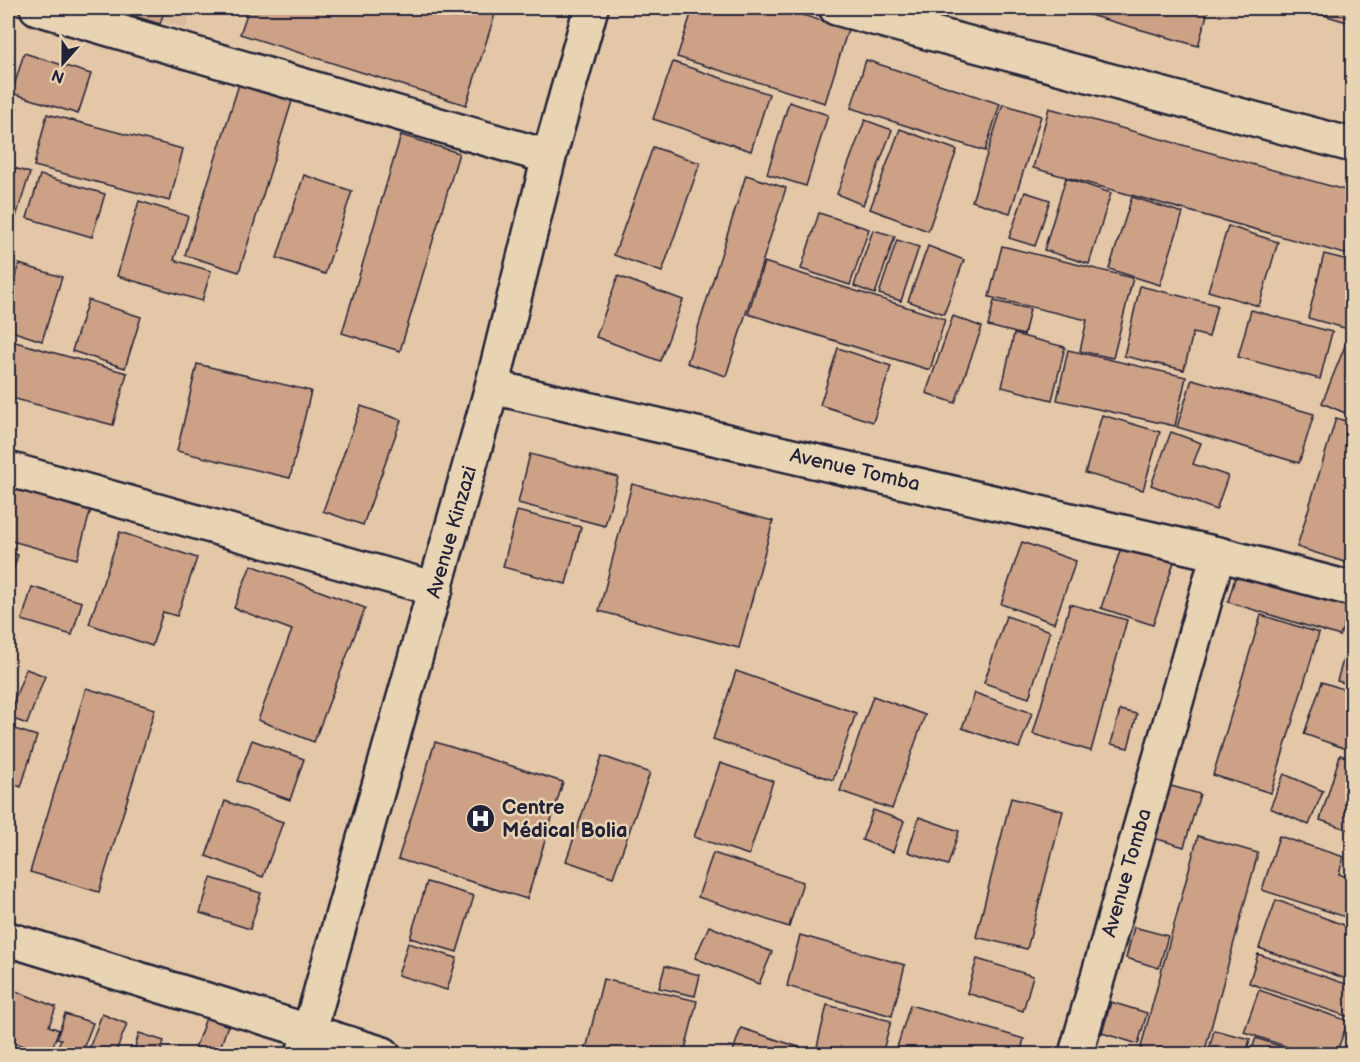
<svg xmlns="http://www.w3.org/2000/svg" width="1360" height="1062" viewBox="0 0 1360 1062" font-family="'Balsamiq Sans',sans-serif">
<rect width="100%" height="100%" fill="#e3c7a6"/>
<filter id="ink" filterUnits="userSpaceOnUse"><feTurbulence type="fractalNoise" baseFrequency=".0167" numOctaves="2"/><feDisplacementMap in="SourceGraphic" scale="12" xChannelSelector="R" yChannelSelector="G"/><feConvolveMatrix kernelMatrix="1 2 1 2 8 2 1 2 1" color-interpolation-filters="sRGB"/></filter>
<g filter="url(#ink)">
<polygon fill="#d8b99a" points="115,8 192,8 186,28"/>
<g fill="#cda185" stroke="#22223b" stroke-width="1.5">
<polygon points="108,8 165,8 160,24"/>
<polygon points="249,8 421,8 455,18 459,8 497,8 466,105 240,34"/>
<polygon points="693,8 780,8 848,29 825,103 677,57"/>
<polygon points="1065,8 1209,8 1198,46"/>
<polygon points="1300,8 1352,8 1347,22"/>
<polygon points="24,53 91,74 78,114 12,93"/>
<polygon points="866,60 1000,104 985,151 851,108"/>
<polygon points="673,62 769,94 751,151 653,119"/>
<polygon points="240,81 293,98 239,272 185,255"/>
<polygon points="789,102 828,115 806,186 767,174"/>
<polygon points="1003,104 1041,116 1010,213 972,201"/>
<polygon points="8,105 17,108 8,138"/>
<polygon points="1049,108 1352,192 1352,256 1033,168"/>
<polygon points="47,114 183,149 170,201 34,166"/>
<polygon points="865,120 892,130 863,205 837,194"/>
<polygon points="900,129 957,150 928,231 870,209"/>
<polygon points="401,135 459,153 400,351 342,333"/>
<polygon points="653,147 700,163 662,272 614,255"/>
<polygon points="8,166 30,173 8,242"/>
<polygon points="40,175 105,194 92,237 27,218"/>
<polygon points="304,175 352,191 325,274 277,258"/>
<polygon points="746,175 786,188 726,376 687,363"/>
<polygon points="1066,178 1111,193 1089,264 1044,250"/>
<polygon points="1025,192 1050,200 1035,246 1009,238"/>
<polygon points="1132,197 1183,213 1160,285 1109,269"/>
<polygon points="139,201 188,216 174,260 211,271 202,301 117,276"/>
<polygon points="819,213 869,229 850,285 801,269"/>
<polygon points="1228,226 1278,242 1259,306 1208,291"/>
<polygon points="873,230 895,236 875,294 854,286"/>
<polygon points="897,240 919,247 901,301 879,294"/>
<polygon points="928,246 964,260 944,314 908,301"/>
<polygon points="1002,246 1133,278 1113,358 1080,351 1087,320 989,297"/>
<polygon points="1324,254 1352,261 1352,330 1308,318"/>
<polygon points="764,262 945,319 930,370 748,314"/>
<polygon points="19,264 62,277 42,341 8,330 8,300"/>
<polygon points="618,276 683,300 660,361 596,337"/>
<polygon points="1140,286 1217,305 1209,337 1193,333 1184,370 1124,356"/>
<polygon points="88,300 141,317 125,368 72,351"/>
<polygon points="994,301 1030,309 1024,335 988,326"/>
<polygon points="1251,310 1332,332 1320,379 1238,357"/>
<polygon points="953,316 982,327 955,403 926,393"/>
<polygon points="1014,334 1065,347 1052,400 1002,387"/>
<polygon points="1349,336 1352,337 1352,416 1322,403"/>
<polygon points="8,340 127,373 113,425 8,397"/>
<polygon points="838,348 891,366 873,422 820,405"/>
<polygon points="1068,350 1186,377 1175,426 1057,400"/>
<polygon points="197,364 311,391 290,478 177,451"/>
<polygon points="1192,379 1314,414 1299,463 1177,427"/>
<polygon points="361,406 401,420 363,525 323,511"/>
<polygon points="1102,415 1160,432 1143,490 1085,473"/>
<polygon points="1336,418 1352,423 1351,564 1297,547"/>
<polygon points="1171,432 1201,443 1193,464 1228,476 1216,510 1151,485"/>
<polygon points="530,454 618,477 605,526 518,503"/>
<polygon points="8,478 93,502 77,559 8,540"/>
<polygon points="632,484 773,521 739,648 599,611"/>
<polygon points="517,511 581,527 566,584 503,567"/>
<polygon points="120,532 197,558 177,616 163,612 152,646 89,624"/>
<polygon points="1124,539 1176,556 1153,625 1101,608"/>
<polygon points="1022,542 1076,561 1054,623 1001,604"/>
<polygon points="8,551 18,555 8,585"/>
<polygon points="251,565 365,608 314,742 258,720 292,630 234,608"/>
<polygon points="1238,568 1351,602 1340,636 1228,602"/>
<polygon points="32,587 82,602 72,635 22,620"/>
<polygon points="1070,604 1127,620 1091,751 1033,734"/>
<polygon points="1261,615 1319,633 1271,793 1213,775"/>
<polygon points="1006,616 1050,631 1029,698 984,683"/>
<polygon points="1352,629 1352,685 1337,681"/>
<polygon points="26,669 45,676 27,724 8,717"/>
<polygon points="736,671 856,713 833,780 713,739"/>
<polygon points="1322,682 1352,692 1352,751 1304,734"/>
<polygon points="86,688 155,709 99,892 30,872"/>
<polygon points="975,693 1032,713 1019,748 962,728"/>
<polygon points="873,696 925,715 892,809 840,791"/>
<polygon points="1120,710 1137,714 1128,748 1111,744"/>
<polygon points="8,727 37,736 21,787 8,782"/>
<polygon points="252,740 304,759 290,800 237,781"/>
<polygon points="435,742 563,782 527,899 398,859"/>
<polygon points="1340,755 1352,759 1352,831 1320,820"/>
<polygon points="602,756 650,773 613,877 566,861"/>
<polygon points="720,763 773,781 749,855 694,837"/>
<polygon points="1284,774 1323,791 1309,825 1270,808"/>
<polygon points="1160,783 1200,794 1184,847 1144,835"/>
<polygon points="8,789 15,791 8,813"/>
<polygon points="1011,798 1063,811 1027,949 976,937"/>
<polygon points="225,801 283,822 263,877 206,856"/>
<polygon points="873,810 904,821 893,852 862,840"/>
<polygon points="919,817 959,831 948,865 908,852"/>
<polygon points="1198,836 1258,853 1204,1054 1139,1054"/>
<polygon points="1279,836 1344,857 1339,874 1352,879 1352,919 1262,890"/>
<polygon points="713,853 803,882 789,927 698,897"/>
<polygon points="211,878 261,893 250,929 200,913"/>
<polygon points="427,882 474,896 457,952 410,938"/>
<polygon points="1276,900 1352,928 1352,981 1259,948"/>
<polygon points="709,926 772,952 759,984 695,958"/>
<polygon points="1134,927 1168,936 1159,968 1126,958"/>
<polygon points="800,935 905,965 892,1016 787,986"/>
<polygon points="408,943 457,958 447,990 398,975"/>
<polygon points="1258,954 1352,986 1352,1018 1249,983"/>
<polygon points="977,959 1033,976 1023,1011 967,993"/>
<polygon points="665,966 700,975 695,996 659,988"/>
<polygon points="603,979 697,1001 684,1054 585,1054"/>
<polygon points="8,988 56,1007 49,1026 59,1030 50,1054 8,1041"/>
<polygon points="1259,990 1348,1021 1336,1054 1308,1054 1244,1032"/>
<polygon points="1111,1002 1147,1013 1138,1044 1102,1033"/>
<polygon points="827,1005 891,1021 882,1054 829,1054 816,1051"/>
<polygon points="910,1005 1024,1039 1020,1054 895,1054"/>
<polygon points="65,1014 93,1023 81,1054 55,1054 61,1039 57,1038"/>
<polygon points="102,1014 127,1024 115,1054 87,1054"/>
<polygon points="206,1018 228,1025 218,1054 193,1054"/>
<polygon points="741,1028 808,1050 806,1054 732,1054"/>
<polygon points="1214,1030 1250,1039 1246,1054 1208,1054"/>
<polygon points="139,1033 164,1041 160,1054 133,1054"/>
<polygon points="1256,1038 1302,1054 1250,1054"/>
</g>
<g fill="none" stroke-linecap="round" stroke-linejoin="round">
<defs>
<g id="minor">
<polyline points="37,8 549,157"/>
<polyline points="836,8 1352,145"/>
<polyline points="492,387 1218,554 1352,589"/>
<polyline points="8,469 436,589"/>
<polyline points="8,939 383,1054"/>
<polyline points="303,1054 492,387 549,157 591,8"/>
<polyline points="1076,1054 1218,554"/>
</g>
</defs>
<use href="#minor" stroke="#22223b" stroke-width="38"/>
<use href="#minor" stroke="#e8d4b2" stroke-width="33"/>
</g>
</g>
<defs>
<symbol id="hospital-disc" viewBox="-11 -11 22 22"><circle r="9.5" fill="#22223b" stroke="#e8d4b2"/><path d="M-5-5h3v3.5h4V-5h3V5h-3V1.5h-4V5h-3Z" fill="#fff"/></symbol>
</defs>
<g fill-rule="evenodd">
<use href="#hospital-disc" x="464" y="802" width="33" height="33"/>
</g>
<g text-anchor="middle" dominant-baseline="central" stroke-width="5" stroke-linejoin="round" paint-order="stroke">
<g font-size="20" fill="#22223b" stroke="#e8d4b2">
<text transform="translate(855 470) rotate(13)">Avenue Tomba</text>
<text transform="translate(452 532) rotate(-74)">Avenue Kinzazi</text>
<text transform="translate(1127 873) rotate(-74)">Avenue Tomba</text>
</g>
<g font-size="20" font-weight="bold" fill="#22223b" stroke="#e8d4b2" text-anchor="start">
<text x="502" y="808">Centre<tspan x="502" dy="23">Médical Bolia</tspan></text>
</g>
</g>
<rect width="1360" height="1062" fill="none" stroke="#e8d4b2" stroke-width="30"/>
<rect x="15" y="15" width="1330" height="1032" fill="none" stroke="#22223b" stroke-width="2" filter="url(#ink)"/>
<g transform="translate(63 63) rotate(201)" stroke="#e8d4b2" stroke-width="4.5" paint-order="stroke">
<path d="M0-4.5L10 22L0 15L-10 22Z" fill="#22223b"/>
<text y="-9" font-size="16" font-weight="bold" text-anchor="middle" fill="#22223b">N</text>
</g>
</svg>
